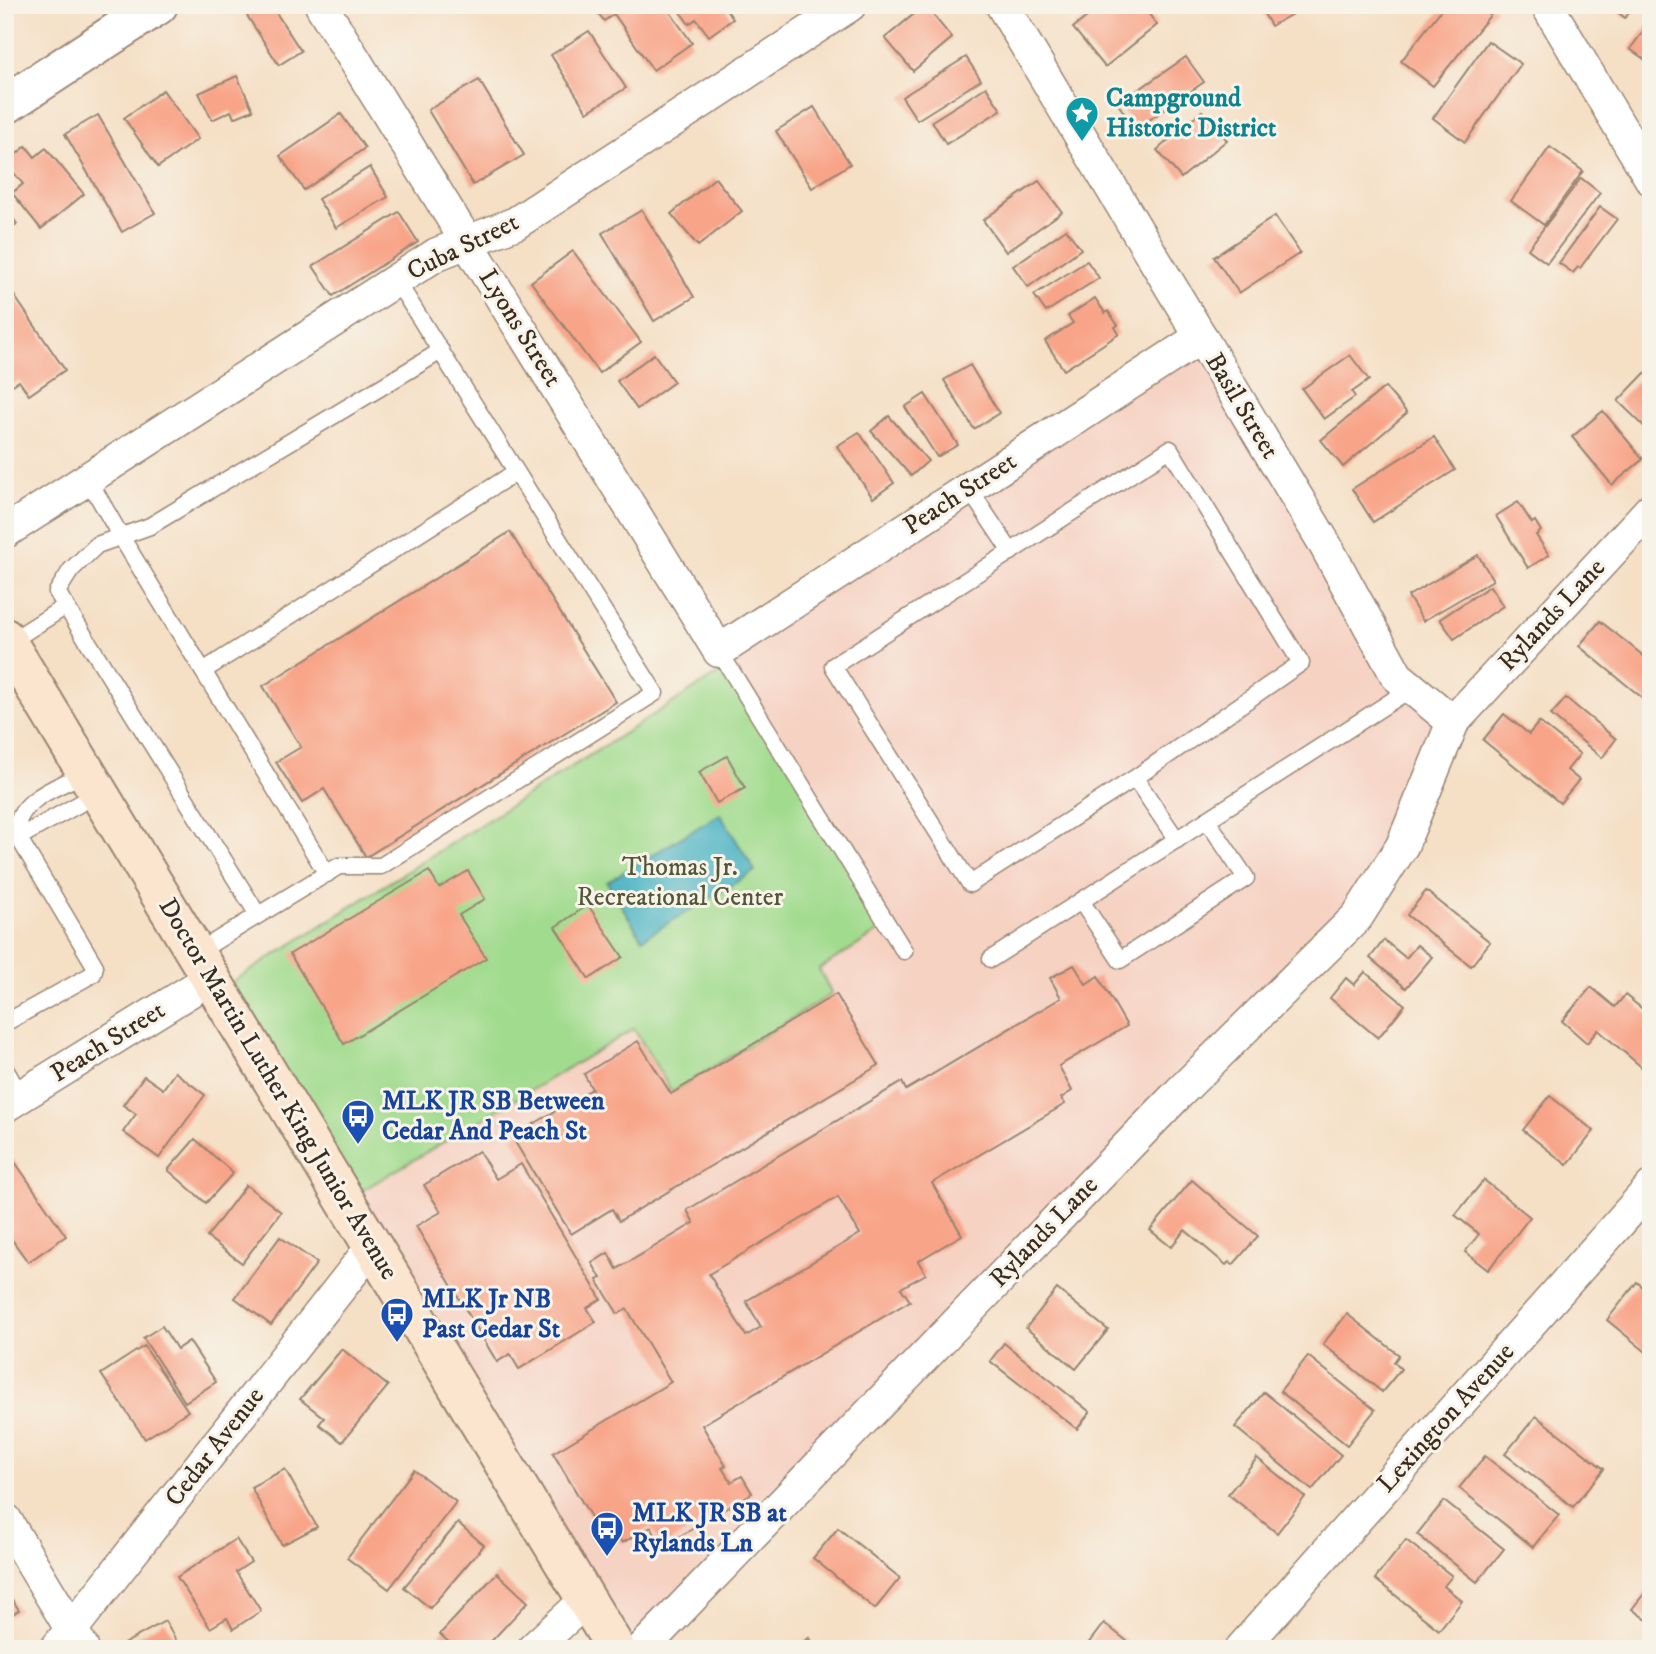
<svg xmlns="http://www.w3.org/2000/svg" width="1656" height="1654" viewBox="0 0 1656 1654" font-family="'IM FELL DW Pica',serif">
<rect width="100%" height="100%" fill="#f7f3e8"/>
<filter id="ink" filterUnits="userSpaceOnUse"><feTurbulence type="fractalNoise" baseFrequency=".0143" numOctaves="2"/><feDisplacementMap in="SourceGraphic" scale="14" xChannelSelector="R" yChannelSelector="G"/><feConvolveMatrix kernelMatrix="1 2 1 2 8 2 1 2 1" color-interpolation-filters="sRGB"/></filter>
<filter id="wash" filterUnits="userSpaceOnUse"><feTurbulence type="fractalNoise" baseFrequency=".00686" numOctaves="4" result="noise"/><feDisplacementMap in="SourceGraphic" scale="28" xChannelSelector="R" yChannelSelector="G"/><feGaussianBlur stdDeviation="1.57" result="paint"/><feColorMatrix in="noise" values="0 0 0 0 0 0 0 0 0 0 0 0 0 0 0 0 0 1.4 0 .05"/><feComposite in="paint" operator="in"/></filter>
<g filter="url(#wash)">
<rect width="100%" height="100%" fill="#f5dfc5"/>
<polygon fill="#f6d2c3" points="1201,337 1397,676 1453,722 1357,917 642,1649 616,1649 346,1200 634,1029 832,994 818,969 719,651"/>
<polygon fill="#a1db8e" stroke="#6e8256" stroke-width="2" points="729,667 888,926 819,969 832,994 672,1092 634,1029 346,1200 218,991"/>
<polygon fill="#46b2c4" stroke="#406e71" stroke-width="2" points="720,814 755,871 642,939 607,882"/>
<g id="blocks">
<g fill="#f8a488" fill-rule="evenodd">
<polygon points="240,5 271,5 301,51 279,65"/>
<polygon points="592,5 665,5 692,43 653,70 614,14 604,21"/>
<polygon points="675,5 723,5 733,19 709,36 696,19 689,24"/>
<polygon points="925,5 952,38 913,71 885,38"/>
<polygon points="1102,5 1142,5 1157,25 1105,67 1073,28"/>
<polygon points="1259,5 1308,5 1271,26"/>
<polygon points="1445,5 1492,5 1496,8 1433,86 1401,61"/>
<polygon points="1609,5 1635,5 1625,18"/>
<polygon points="1651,21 1651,64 1630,49"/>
<polygon points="589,31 626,88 587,112 551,55"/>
<polygon points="1488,41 1521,64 1465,142 1433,118"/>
<polygon points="966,57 981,80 917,120 902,97"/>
<polygon points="1186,57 1204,82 1136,129 1118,104"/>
<polygon points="237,76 253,110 234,118 231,111 212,120 199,93"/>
<polygon points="479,80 524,155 473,185 428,110"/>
<polygon points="986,87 1001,110 946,144 932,121"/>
<polygon points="163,90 198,139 158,167 124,118"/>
<polygon points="814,107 850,164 812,188 776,131"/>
<polygon points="1202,111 1227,140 1181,178 1157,150"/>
<polygon points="341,114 365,148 304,190 280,156"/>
<polygon points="98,115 155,213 122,232 65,134"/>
<polygon points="26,146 35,157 46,148 84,194 41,229 12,193 23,184 6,163"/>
<polygon points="1550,147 1583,171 1544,225 1511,201"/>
<polygon points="370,167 388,197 336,228 318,199"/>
<polygon points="715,178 742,211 698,246 671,214"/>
<polygon points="1581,178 1600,193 1547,263 1528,249"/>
<polygon points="1039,181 1062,212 1006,252 983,220"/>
<polygon points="5,207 17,224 5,232"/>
<polygon points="1600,207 1617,219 1580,268 1578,267 1573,273 1559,263"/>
<polygon points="642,210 694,297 654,321 602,233"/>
<polygon points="399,212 418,242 333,296 313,266"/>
<polygon points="1275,216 1300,253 1239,293 1214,257"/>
<polygon points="1066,229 1081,249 1028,287 1013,266"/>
<polygon points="573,251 641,342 599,373 531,282"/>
<polygon points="1087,261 1099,278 1046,312 1034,295"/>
<polygon points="5,282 65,370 29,395 19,381 5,390"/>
<polygon points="1095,298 1105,313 1108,311 1115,321 1118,325 1115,327 1119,334 1064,370 1045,341 1073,323 1068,316"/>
<polygon points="654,354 674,382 637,409 617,381"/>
<polygon points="1350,355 1369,380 1352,392 1355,397 1324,419 1302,389"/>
<polygon points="970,365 999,413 974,429 944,380"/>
<polygon points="1645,373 1651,379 1651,433 1618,401"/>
<polygon points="1385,387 1407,413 1343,467 1321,440"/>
<polygon points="925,394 958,445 937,457 905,407"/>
<polygon points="1603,411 1643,459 1612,485 1572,437"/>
<polygon points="889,416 928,461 911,476 871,431"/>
<polygon points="859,432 894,483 873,498 837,446"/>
<polygon points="1434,437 1455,470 1373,522 1352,489"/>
<polygon points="1518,502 1532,523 1535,521 1541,531 1536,535 1549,555 1528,568 1496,516"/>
<polygon points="510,532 616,702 366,857 324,789 302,803 276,762 301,747 263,686"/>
<polygon points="1478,555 1493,580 1423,621 1408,596"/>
<polygon points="1490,586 1503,606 1454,639 1440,619"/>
<polygon points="1600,621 1651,662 1651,705 1579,646"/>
<polygon points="1566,698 1616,739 1602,758 1551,715"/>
<polygon points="1504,714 1529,734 1539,722 1580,754 1567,770 1579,780 1560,803 1483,740"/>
<polygon points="727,756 745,788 717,803 699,772"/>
<polygon points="429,871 439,888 468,871 485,899 459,915 486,958 344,1044 290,954"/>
<polygon points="1426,891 1490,942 1471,966 1407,915"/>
<polygon points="588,905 623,957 589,979 555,927"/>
<polygon points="1384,940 1406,958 1417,945 1432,957 1406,988 1370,958"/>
<path d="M1074,965L1086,984L1098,976L1127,1026L1059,1066L1072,1091L1061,1098L1065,1104L932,1183L962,1235L918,1261L926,1274L901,1288L910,1301L702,1425L726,1466L722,1468L731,1482L742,1476L752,1493L662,1547L651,1527L622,1543L615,1532L604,1539L553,1453L671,1382L627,1309L618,1314L597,1280L601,1278L592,1263L608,1253L617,1269L694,1223L687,1210L902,1082L906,1090L1061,998L1050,978ZM838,1197L860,1234L746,1301L761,1327L746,1336L709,1274Z"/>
<polygon points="1365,972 1405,1005 1378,1038 1330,998 1346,978 1354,985"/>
<polygon points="1591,987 1615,1007 1625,995 1651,1016 1651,1075 1598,1030 1587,1043 1562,1021"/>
<polygon points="836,994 879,1065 619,1221 612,1209 571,1234 512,1137 592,1089 584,1074 638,1041 671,1094"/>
<polygon points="175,1072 205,1095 159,1158 123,1132 136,1114 123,1105 144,1076 163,1089"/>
<polygon points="1550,1096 1594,1131 1567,1165 1523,1130"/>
<polygon points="195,1139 233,1173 206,1203 168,1170"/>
<polygon points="479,1151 496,1179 521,1164 601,1299 587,1308 596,1322 519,1369 510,1354 497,1362 416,1226 441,1212 424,1185"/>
<polygon points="13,1159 66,1236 28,1262 5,1230 5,1164"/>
<polygon points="1192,1180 1258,1236 1233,1265 1229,1262 1226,1265 1185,1230 1171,1247 1150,1230"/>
<polygon points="1484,1180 1530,1217 1488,1270 1465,1252 1479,1234 1455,1215"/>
<polygon points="246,1185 281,1212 242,1263 207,1237"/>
<polygon points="280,1237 317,1263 271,1325 235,1298"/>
<polygon points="1637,1282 1651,1294 1651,1356 1607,1320"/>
<polygon points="1057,1289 1108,1330 1076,1369 1026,1328"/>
<polygon points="1347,1314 1399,1355 1394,1362 1401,1369 1382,1392 1323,1344"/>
<polygon points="162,1326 177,1349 189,1341 216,1382 185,1402 143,1338"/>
<polygon points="1004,1343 1090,1412 1077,1429 990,1361"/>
<polygon points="144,1346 188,1411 145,1439 101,1374"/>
<polygon points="342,1349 388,1386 342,1442 319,1424 324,1418 300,1399"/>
<polygon points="1308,1356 1375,1410 1347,1445 1280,1391"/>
<polygon points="1264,1392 1341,1455 1312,1490 1235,1427"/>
<polygon points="1536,1416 1604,1469 1573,1507 1505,1454"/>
<polygon points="1485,1456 1559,1515 1533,1547 1459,1488"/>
<polygon points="1257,1458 1305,1497 1277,1533 1228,1494"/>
<polygon points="285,1469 317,1527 282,1545 251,1487"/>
<polygon points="414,1470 456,1502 389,1589 347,1558"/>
<polygon points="1444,1501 1504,1549 1477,1582 1417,1534"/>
<polygon points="458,1523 484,1545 430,1608 404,1587"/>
<polygon points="838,1528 900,1578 875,1609 813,1558"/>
<polygon points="236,1539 251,1562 236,1572 261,1611 233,1629 227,1618 210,1628 177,1577"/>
<polygon points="1406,1540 1452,1576 1444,1586 1462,1601 1439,1630 1375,1579"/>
<polygon points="497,1573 528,1602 484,1649 456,1649 440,1634"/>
<polygon points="1651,1585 1651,1623 1632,1609"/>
<polygon points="5,1589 19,1610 5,1619"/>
<polygon points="165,1621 181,1649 124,1649 122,1645"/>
<polygon points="1104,1623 1137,1649 1084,1649"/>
<polygon points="809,1638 817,1649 796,1649"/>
</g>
</g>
</g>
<g filter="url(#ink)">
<use href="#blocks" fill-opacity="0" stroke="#988472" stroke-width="2"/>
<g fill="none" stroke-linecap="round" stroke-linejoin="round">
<defs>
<g id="service">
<polyline points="88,479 120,535 327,874"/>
<polyline points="969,489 1011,552"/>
<polyline points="8,643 66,606"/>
<polyline points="719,651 904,951"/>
<polyline points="203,671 516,472"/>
<path d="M86,773C62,785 13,800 17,835H23L99,793"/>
<polyline points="1135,778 970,884 833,666 1170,449 1301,663 1135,778 1177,840"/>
<polyline points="1081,901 1120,960 1246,878 1207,820"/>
<polyline points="258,915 57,592 71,570 97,545 150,526 441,351"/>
<polyline points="196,953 339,866 381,866 655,693 396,280"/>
<polyline points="991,959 1412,688"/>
<polyline points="5,1023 93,974 95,966 17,835"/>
<polyline points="5,1069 21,1096"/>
</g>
<g id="minor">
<polyline points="321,5 719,651 1201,337"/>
<polyline points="1002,5 1323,541 1397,676 1453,722"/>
<polyline points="1547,5 1651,179"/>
<polyline points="5,532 437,254 516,223 850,5"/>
<polyline points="5,1106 211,978"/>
<polyline points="5,1519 82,1647"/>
<polyline points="56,1649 373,1246"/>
<polyline points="533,1649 586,1600"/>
<polyline points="642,1649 1179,1093 1357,917 1402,846 1453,722 1651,509"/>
<polyline points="1241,1649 1651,1187"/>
</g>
<polyline id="tertiary" points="5,105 158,5"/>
<polyline id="secondary" points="5,638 616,1649"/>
</defs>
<use href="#service" stroke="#988472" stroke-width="19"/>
<use href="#minor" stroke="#988472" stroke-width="35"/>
<use href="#tertiary" stroke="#988472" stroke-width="42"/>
<use href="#secondary" stroke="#988472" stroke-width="42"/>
<use href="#service" stroke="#fff" stroke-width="16"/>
<use href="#minor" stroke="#fff" stroke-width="32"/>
<use href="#tertiary" stroke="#fff" stroke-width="38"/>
<use href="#secondary" stroke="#fbe5cf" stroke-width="38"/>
</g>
</g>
<defs>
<symbol id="sight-pin" viewBox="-11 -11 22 30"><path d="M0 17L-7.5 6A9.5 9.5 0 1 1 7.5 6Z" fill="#0f9aa8" stroke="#f7f3e8"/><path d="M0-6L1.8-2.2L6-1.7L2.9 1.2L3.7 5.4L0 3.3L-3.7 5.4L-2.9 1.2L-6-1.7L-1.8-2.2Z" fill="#fff"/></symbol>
<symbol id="bus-pin" viewBox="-11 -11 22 30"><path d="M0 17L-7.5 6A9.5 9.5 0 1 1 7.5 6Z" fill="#1a4fb4" stroke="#f7f3e8"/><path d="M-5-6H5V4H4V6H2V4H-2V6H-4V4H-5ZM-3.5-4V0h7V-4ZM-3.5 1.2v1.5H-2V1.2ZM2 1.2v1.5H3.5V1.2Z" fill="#fff"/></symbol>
</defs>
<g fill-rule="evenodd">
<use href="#sight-pin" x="1063" y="94" width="38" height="52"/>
<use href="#bus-pin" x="339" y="1097" width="38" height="52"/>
<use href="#bus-pin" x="378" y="1295" width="38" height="52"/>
<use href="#bus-pin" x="588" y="1509" width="38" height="52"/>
</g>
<g text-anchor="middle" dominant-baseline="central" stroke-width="6" stroke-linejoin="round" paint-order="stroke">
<g font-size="26" font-weight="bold" fill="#0d838f" stroke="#f7f3e8" text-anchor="start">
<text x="1106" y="98">Campground<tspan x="1106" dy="30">Historic District</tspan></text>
</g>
<g font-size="26" fill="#3b2a1e" stroke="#f7f3e8">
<text transform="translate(463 247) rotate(-26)">Cuba Street</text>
<text transform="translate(520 328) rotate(58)">Lyons Street</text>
<text transform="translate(1242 406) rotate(59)">Basil Street</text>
<text transform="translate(960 494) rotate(-33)">Peach Street</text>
<text transform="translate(1552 615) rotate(-47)">Rylands Lane</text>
<text transform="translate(108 1042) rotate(-32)">Peach Street</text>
<text transform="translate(278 1089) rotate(59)">Doctor Martin Luther King Junior Avenue</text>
<text transform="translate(1044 1232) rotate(-46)">Rylands Lane</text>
<text transform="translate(1446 1418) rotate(-48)">Lexington Avenue</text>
<text transform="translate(215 1447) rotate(-52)">Cedar Avenue</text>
</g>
<g font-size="26" fill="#54563a" stroke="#f7f3e8">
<text x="680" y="867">Thomas Jr.<tspan x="680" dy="30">Recreational Center</tspan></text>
</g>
<g font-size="26" font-weight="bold" fill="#164399" stroke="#f7f3e8" text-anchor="start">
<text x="382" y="1101">MLK JR SB Between<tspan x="382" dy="30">Cedar And Peach St</tspan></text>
<text x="422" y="1299">MLK Jr NB<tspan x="422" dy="30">Past Cedar St</tspan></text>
<text x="632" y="1513">MLK JR SB at<tspan x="632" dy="30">Rylands Ln</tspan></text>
</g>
</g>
<rect width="1656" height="1654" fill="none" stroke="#f7f3e8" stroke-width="28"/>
</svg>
